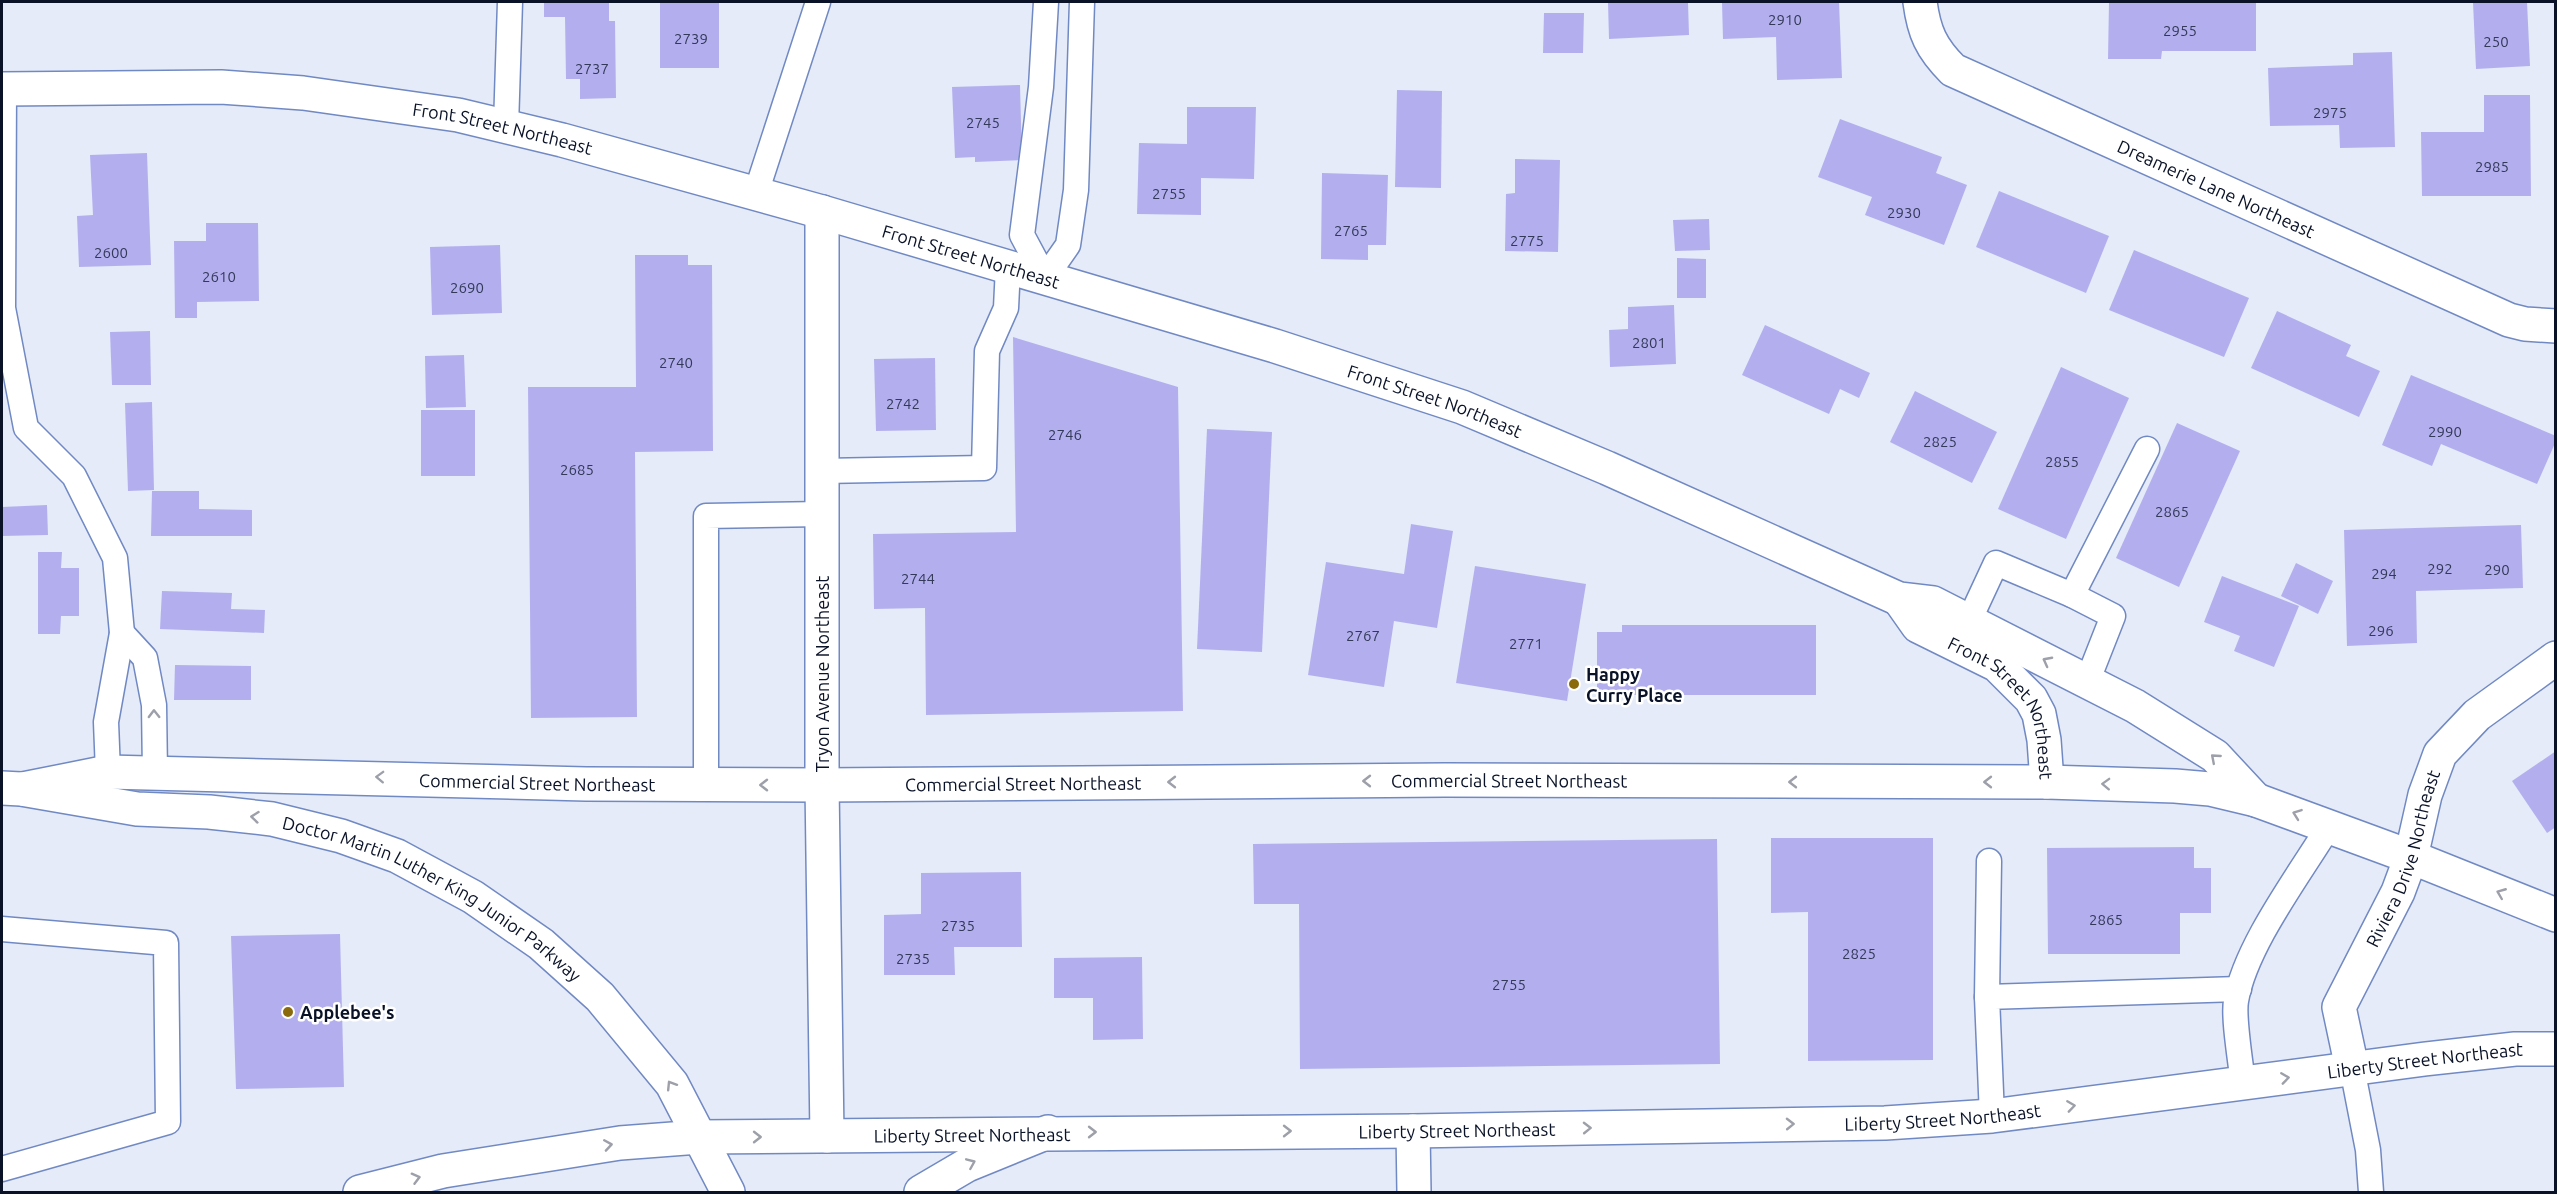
<svg xmlns="http://www.w3.org/2000/svg" width="2557" height="1194" viewBox="0 0 2557 1194" font-family="Ubuntu,sans-serif">
<rect width="100%" height="100%" fill="#e5ebf8"/>
<g fill="#b3afee">
<polygon points="544,2 609,2 609,21 615,21 616,98 580,99 580,79 566,79 565,17 544,17"/>
<rect x="660" y="2" width="59" height="66"/>
<polygon points="1608,2 1688,2 1689,35 1609,39"/>
<polygon points="1722,2 1839,2 1842,78 1777,80 1776,37 1723,39"/>
<polygon points="2109,2 2256,2 2256,51 2162,51 2161,59 2108,59"/>
<polygon points="2473,2 2527,2 2530,66 2476,69"/>
<polygon points="1544,13 1584,13 1583,53 1543,53"/>
<polygon points="2392,52 2395,147 2340,148 2339,125 2270,126 2268,68 2353,65 2353,53"/>
<polygon points="1020,85 1022,160 975,162 975,157 955,158 952,87"/>
<polygon points="1397,90 1442,91 1441,188 1395,187"/>
<polygon points="2484,95 2530,95 2531,196 2422,196 2421,132 2484,132"/>
<polygon points="1187,107 1256,107 1254,179 1201,178 1201,215 1137,214 1139,143 1187,144"/>
<polygon points="1840,119 1942,157 1936,173 1967,185 1944,245 1865,215 1872,197 1818,177"/>
<polygon points="147,153 151,265 79,267 77,216 93,215 90,155"/>
<polygon points="1515,159 1560,160 1558,252 1505,251 1506,194 1515,193"/>
<polygon points="1322,173 1388,175 1386,245 1368,245 1368,260 1321,259"/>
<polygon points="1999,191 2109,236 2086,293 1976,247"/>
<polygon points="1709,219 1710,250 1675,251 1673,220"/>
<polygon points="206,223 258,223 259,301 197,302 197,318 175,318 174,241 206,241"/>
<polygon points="500,245 502,313 432,315 430,247"/>
<polygon points="2134,250 2249,298 2224,357 2109,310"/>
<polygon points="635,255 688,255 688,265 712,265 713,451 635,452 637,717 531,718 528,387 636,387"/>
<polygon points="1677,258 1706,259 1706,298 1677,298"/>
<polygon points="1674,305 1676,364 1610,367 1609,330 1628,329 1628,307"/>
<polygon points="2277,311 2351,345 2346,356 2380,371 2359,417 2251,368"/>
<polygon points="1765,325 1870,373 1859,398 1840,389 1829,414 1742,375"/>
<polygon points="150,331 151,385 112,385 110,332"/>
<polygon points="1013,337 1178,387 1183,711 926,715 925,608 874,609 873,534 1016,532"/>
<polygon points="464,355 466,407 426,408 425,356"/>
<polygon points="935,358 936,430 876,431 874,359"/>
<polygon points="2061,367 2129,398 2066,539 1998,509"/>
<polygon points="2411,375 2556,436 2556,441 2537,484 2441,444 2432,466 2382,445"/>
<polygon points="1915,391 1997,432 1972,483 1890,442"/>
<polygon points="152,402 154,490 128,491 125,403"/>
<rect x="421" y="410" width="54" height="66"/>
<polygon points="2177,423 2240,451 2179,587 2116,558"/>
<polygon points="1207,429 1272,432 1262,652 1197,649"/>
<polygon points="152,491 199,491 199,509 252,510 252,536 151,536"/>
<polygon points="47,505 48,535 2,536 2,507"/>
<polygon points="1411,524 1453,531 1437,628 1394,621 1384,687 1308,675 1326,562 1404,574"/>
<polygon points="2521,525 2523,588 2416,591 2417,643 2347,646 2344,530"/>
<polygon points="38,552 62,552 61,568 79,568 79,616 61,616 60,634 38,634"/>
<polygon points="2296,563 2333,581 2318,614 2281,596"/>
<polygon points="1475,566 1586,584 1567,701 1456,683"/>
<polygon points="2222,576 2299,606 2274,667 2234,651 2240,636 2204,622"/>
<polygon points="162,591 232,593 231,609 265,610 264,633 160,629"/>
<polygon points="1622,625 1816,625 1816,695 1597,695 1597,632 1622,632"/>
<polygon points="175,665 251,666 251,700 174,700"/>
<polygon points="2556,751 2556,827 2547,833 2512,781"/>
<polygon points="1771,838 1933,838 1933,1060 1808,1061 1808,912 1771,913"/>
<polygon points="1717,839 1720,1064 1300,1069 1299,904 1254,904 1253,844"/>
<polygon points="2194,847 2194,868 2211,868 2211,913 2180,913 2180,954 2048,954 2047,848"/>
<polygon points="1021,872 1022,947 954,947 955,975 884,975 884,915 921,914 921,873"/>
<polygon points="340,934 344,1087 236,1089 231,936"/>
<polygon points="1142,957 1143,1039 1093,1040 1093,998 1054,998 1054,958"/>
</g>
<g fill="none" stroke-linecap="round" stroke-linejoin="round">
<defs>
<g id="lane">
<polyline points="1046,2 1041,87 1022,235 1045,278 1068,245 1076,190 1082,2"/>
<polyline points="4,89 3,308 26,428 74,476 115,558 122,633 106,722 108,772"/>
<polyline points="506,126 510,2"/>
<polyline points="756,193 818,2"/>
<polyline points="822,471 984,468 987,351 1006,308 1008,267"/>
<polyline points="1969,621 1996,563 2072,595"/>
<polyline points="122,633 145,658 154,705 155,773"/>
<polyline points="2087,682 2113,616 2072,595 2147,449"/>
<polyline points="706,784 706,516 822,514"/>
<polyline points="2,929 166,943 168,1122 2,1169"/>
<polyline points="1987,997 1989,861"/>
<polyline points="2352,1068 2368,1150 2371,1192"/>
<path d="M2243,1084C2241,1064 2233,1018 2236,1001C2245,946 2300,874 2329,826"/>
<polyline points="1992,1116 1987,997 2239,989"/>
</g>
<g id="street">
<path id="s1" d="M1920,2C1924,32 1931,48 1953,70L2509,320L2525,324L2556,326"/>
<path id="s2" d="M2352,1068L2339,1007L2398,892L2411,857L2425,795L2440,754L2477,715L2556,658"/>
<polyline points="1413,1131 1414,1192"/>
</g>
<g id="secondary">
<path id="s3" d="M2,89L221,87L303,93L458,115L562,140L822,212L1045,278L1275,346L1462,407L1607,468L1899,599L1933,603L2135,706L2215,756L2256,800"/>
<polyline points="822,212 822,785 827,1136"/>
<path id="s4" d="M1899,599L1918,626L1997,665L2031,699L2039,714L2044,740L2047,782"/>
</g>
<g id="primary">
<path id="s5" d="M23,789L108,772L586,784L822,785L1445,780L2047,782L2175,786L2210,789L2256,800L2411,857L2556,915"/>
<path id="s6" d="M699,1137L1413,1131L1885,1123L1992,1116L2425,1059L2515,1049H2556"/>
</g>
<g id="highway">
<path id="s7" d="M2,788L21,789L137,809L209,812L272,819L341,836L397,856L473,897L541,944L600,997L672,1084L728,1192"/>
<polyline points="360,1192 443,1171 620,1143 699,1137"/>
<polyline points="921,1192 967,1165 1048,1132"/>
</g>
</defs>
<use href="#lane" stroke="#7189c3" stroke-width="27"/>
<use href="#street" stroke="#7189c3" stroke-width="36"/>
<use href="#secondary" stroke="#7189c3" stroke-width="36"/>
<use href="#primary" stroke="#7189c3" stroke-width="36"/>
<use href="#highway" stroke="#7189c3" stroke-width="36"/>
<use href="#lane" stroke="#fff" stroke-width="24"/>
<use href="#street" stroke="#fff" stroke-width="33"/>
<use href="#secondary" stroke="#fff" stroke-width="33"/>
<use href="#primary" stroke="#fff" stroke-width="33"/>
<use href="#highway" stroke="#fff" stroke-width="33"/>
</g>
<defs><path id="oneway-chevron" d="M-2-3.5L2.5 0L-2 3.5" fill="none" stroke-width="1.6" stroke-linecap="round" stroke-linejoin="round" transform="scale(1.5)"/></defs>
<g stroke="#9da0a9">
<use href="#oneway-chevron" transform="translate(2047 661) rotate(-152)"/>
<use href="#oneway-chevron" transform="translate(154 714) rotate(-91)"/>
<use href="#oneway-chevron" transform="translate(2215 758) rotate(-139)"/>
<use href="#oneway-chevron" transform="translate(380 777) rotate(-178)"/>
<use href="#oneway-chevron" transform="translate(1367 781) rotate(180)"/>
<use href="#oneway-chevron" transform="translate(1172 782) rotate(180)"/>
<use href="#oneway-chevron" transform="translate(1793 782) rotate(-180)"/>
<use href="#oneway-chevron" transform="translate(1988 782) rotate(-180)"/>
<use href="#oneway-chevron" transform="translate(2106 784) rotate(-178)"/>
<use href="#oneway-chevron" transform="translate(764 785) rotate(-180)"/>
<use href="#oneway-chevron" transform="translate(2297 814) rotate(-160)"/>
<use href="#oneway-chevron" transform="translate(255 817) rotate(-174)"/>
<use href="#oneway-chevron" transform="translate(2501 893) rotate(-158)"/>
<use href="#oneway-chevron" transform="translate(2285 1078) rotate(-8)"/>
<use href="#oneway-chevron" transform="translate(671 1085) rotate(-122)"/>
<use href="#oneway-chevron" transform="translate(2071 1106) rotate(-8)"/>
<use href="#oneway-chevron" transform="translate(1790 1124) rotate(-1)"/>
<use href="#oneway-chevron" transform="translate(1587 1128) rotate(-1)"/>
<use href="#oneway-chevron" transform="translate(1287 1131)"/>
<use href="#oneway-chevron" transform="translate(1092 1132)"/>
<use href="#oneway-chevron" transform="translate(757 1137)"/>
<use href="#oneway-chevron" transform="translate(608 1145) rotate(-9)"/>
<use href="#oneway-chevron" transform="translate(971 1163) rotate(-23)"/>
<use href="#oneway-chevron" transform="translate(416 1178) rotate(-15)"/>
</g>
<g fill="#8a6a0a" stroke="#fff" stroke-width="2">
<circle cx="1574" cy="684" r="6"/>
<circle cx="288" cy="1012" r="6"/>
</g>
<g text-anchor="middle" dominant-baseline="central" stroke-width="5" stroke-linejoin="round" paint-order="stroke">
<g font-size="15" fill="#343959">
<text x="1785" y="19">2910</text>
<text x="2180" y="30">2955</text>
<text x="691" y="38">2739</text>
<text x="2496" y="41">250</text>
<text x="592" y="68">2737</text>
<text x="2330" y="112">2975</text>
<text x="983" y="122">2745</text>
<text x="2492" y="166">2985</text>
<text x="1169" y="193">2755</text>
<text x="1904" y="212">2930</text>
<text x="1351" y="230">2765</text>
<text x="1527" y="240">2775</text>
<text x="111" y="252">2600</text>
<text x="219" y="276">2610</text>
<text x="467" y="287">2690</text>
<text x="1649" y="342">2801</text>
<text x="676" y="362">2740</text>
<text x="903" y="403">2742</text>
<text x="2445" y="431">2990</text>
<text x="1065" y="434">2746</text>
<text x="1940" y="441">2825</text>
<text x="2062" y="461">2855</text>
<text x="577" y="469">2685</text>
<text x="2172" y="511">2865</text>
<text x="2440" y="568">292</text>
<text x="2497" y="569">290</text>
<text x="2384" y="573">294</text>
<text x="918" y="578">2744</text>
<text x="2381" y="630">296</text>
<text x="1363" y="635">2767</text>
<text x="1526" y="643">2771</text>
<text x="2106" y="919">2865</text>
<text x="958" y="925">2735</text>
<text x="1859" y="953">2825</text>
<text x="913" y="958">2735</text>
<text x="1509" y="984">2755</text>
</g>
<g font-size="18" fill="#0a1227" stroke="#fff">
<text stroke="none"><textPath href="#s3" startOffset="504">Front Street Northeast</textPath></text>
<text stroke="none"><textPath href="#s1" startOffset="366">Dreamerie Lane Northeast</textPath></text>
<text stroke="none"><textPath href="#s3" startOffset="990">Front Street Northeast</textPath></text>
<text stroke="none"><textPath href="#s3" startOffset="1476">Front Street Northeast</textPath></text>
<text transform="translate(822 674) rotate(-90)">Tryon Avenue Northeast</text>
<text stroke="none"><textPath href="#s4" startOffset="160">Front Street Northeast</textPath></text>
<text stroke="none"><textPath href="#s5" startOffset="516">Commercial Street Northeast</textPath></text>
<text stroke="none"><textPath href="#s5" startOffset="1488">Commercial Street Northeast</textPath></text>
<text stroke="none"><textPath href="#s5" startOffset="1002">Commercial Street Northeast</textPath></text>
<text stroke="none"><textPath href="#s2" startOffset="225">Riviera Drive Northeast</textPath></text>
<text stroke="none"><textPath href="#s7" startOffset="453">Doctor Martin Luther King Junior Parkway</textPath></text>
<text stroke="none"><textPath href="#s6" startOffset="1730">Liberty Street Northeast</textPath></text>
<text stroke="none"><textPath href="#s6" startOffset="1244">Liberty Street Northeast</textPath></text>
<text stroke="none"><textPath href="#s6" startOffset="758">Liberty Street Northeast</textPath></text>
<text stroke="none"><textPath href="#s6" startOffset="273">Liberty Street Northeast</textPath></text>
</g>
<g font-size="18" font-weight="bold" fill="#0a1227" stroke="#fff" text-anchor="start">
<text x="1586" y="674">Happy<tspan x="1586" dy="21">Curry Place</tspan></text>
<text x="300" y="1012">Applebee's</text>
</g>
</g>
<rect width="2557" height="1194" fill="none" stroke="#0a1227" stroke-width="6"/>
</svg>
